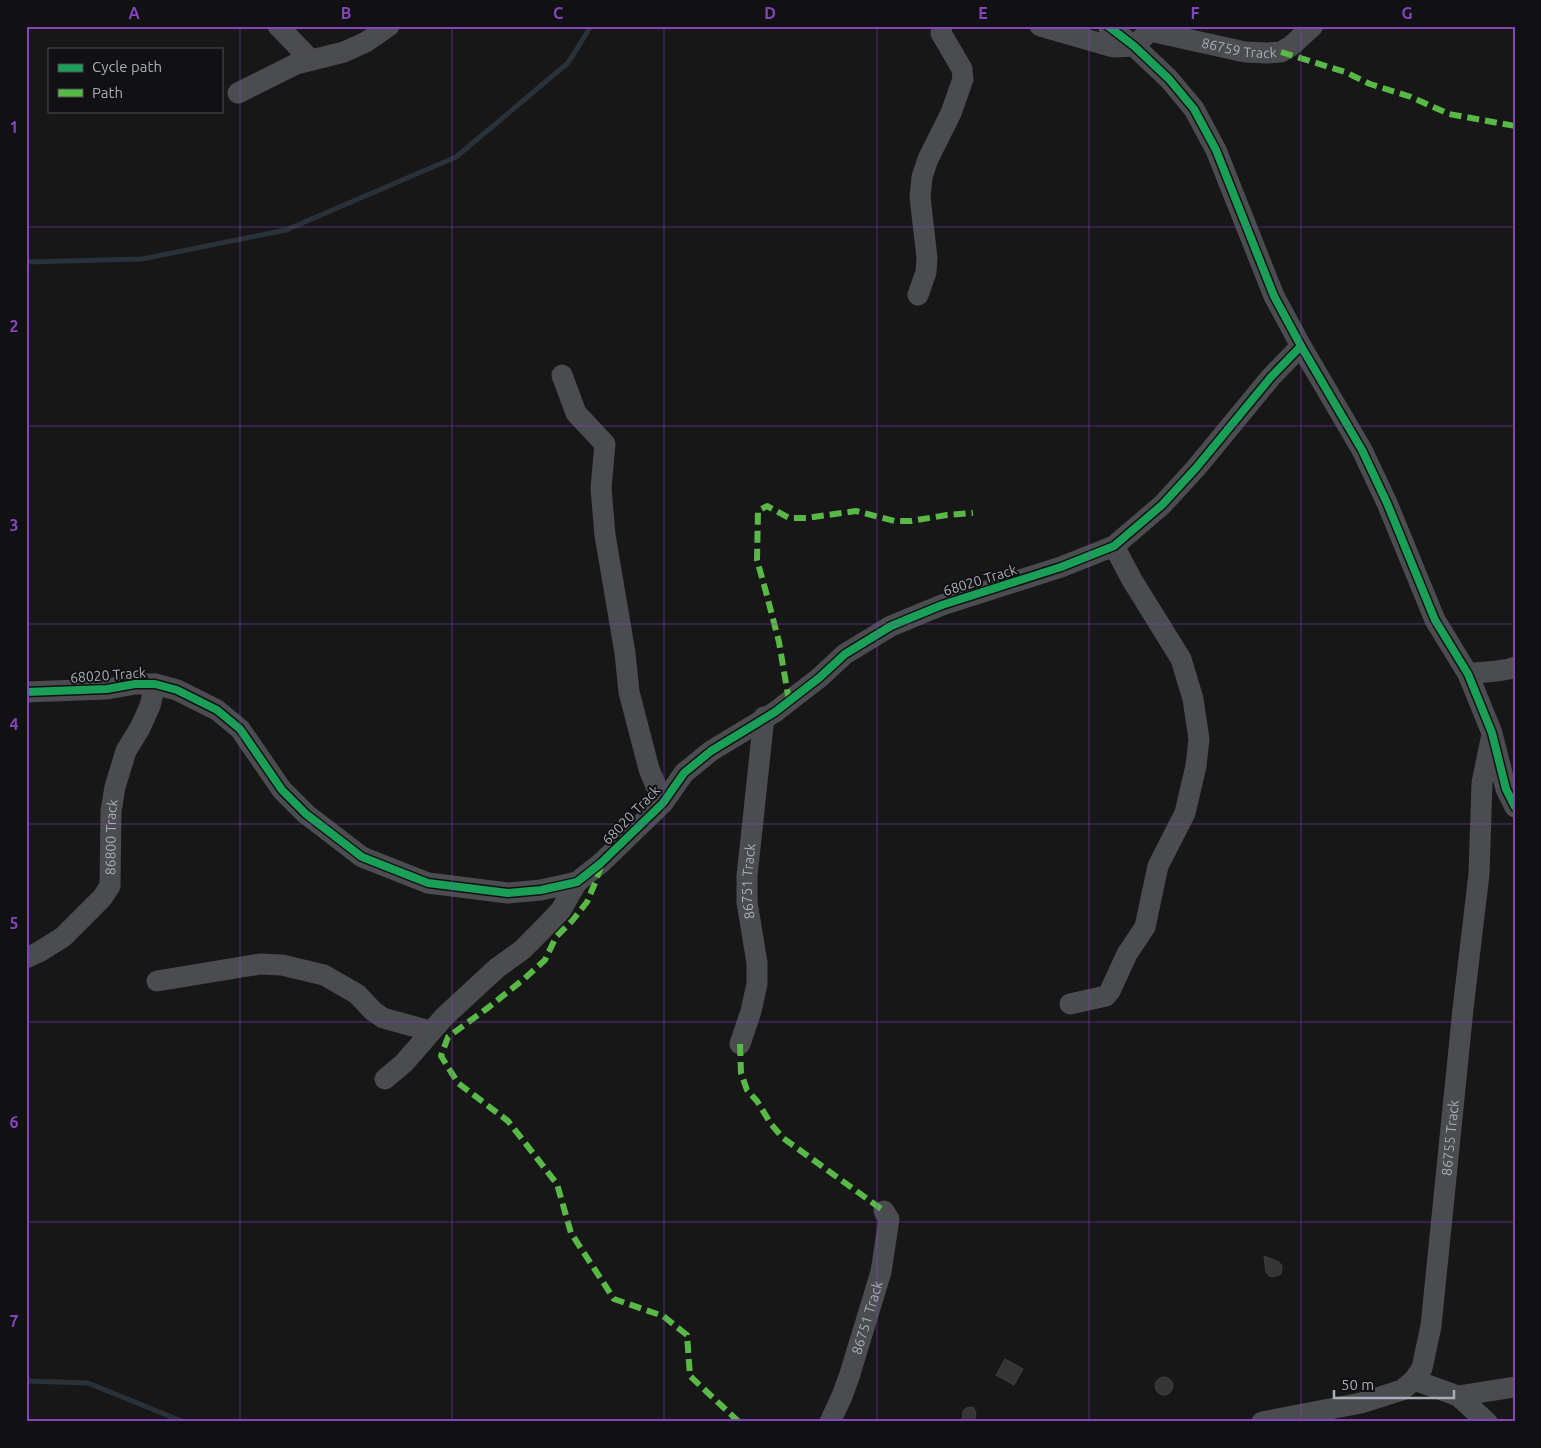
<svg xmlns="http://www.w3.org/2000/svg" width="1541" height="1448" viewBox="0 0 1541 1448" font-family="Ubuntu,sans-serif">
<rect width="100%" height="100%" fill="#171717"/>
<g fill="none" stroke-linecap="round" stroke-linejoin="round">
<g stroke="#2a3239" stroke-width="5">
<polyline points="26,262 142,259 286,230 456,157 568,63 591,26"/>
<polyline points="26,1381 88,1383 184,1422"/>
</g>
</g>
<g fill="#353536" stroke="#3f4043">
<polygon points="1264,1256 1279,1262 1282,1266 1281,1274 1273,1277 1269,1276 1266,1272"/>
<polygon points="1005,1359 1023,1369 1014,1385 996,1375"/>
<circle cx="1164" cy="1386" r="9"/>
<polygon points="973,1407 976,1413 974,1422 962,1422 963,1411 966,1408"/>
</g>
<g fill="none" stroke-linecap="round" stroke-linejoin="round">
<g stroke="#4b4c50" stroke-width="21">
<polyline points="278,26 310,59"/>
<path id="s1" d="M1040,26L1113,47L1134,46L1150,31L1245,52L1267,53L1281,52L1291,46L1313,26"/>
<polyline points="1108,26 1134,46 1169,79 1194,109 1216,150 1274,296 1301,346 1362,450 1387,503 1435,620 1468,674 1492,733 1506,789 1515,807"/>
<polyline points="238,93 296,64 344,52 366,42 389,26"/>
<polyline points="918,295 926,272 927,258 920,197 922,177 928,159 951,113 963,79 962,69 941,33 942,26"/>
<polyline points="562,375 576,413 605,444 601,488 605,535 625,653 629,692 649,769 663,803"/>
<path d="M1468,674C1484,671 1500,673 1515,667"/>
<polyline points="26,692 107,689 135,684 155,684 177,690 217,710 240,729 282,790 306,814 362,857 428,883 508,893 541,890 577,882 601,863 663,803 684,773 711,751 775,712 819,678 845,654 891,626 942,605 1061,567 1114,546 1162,505 1196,468 1271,377 1301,346"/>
<path id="s2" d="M26,958L39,952L63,937L102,898L110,886L111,811L115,787L126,751L140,728L150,706L155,684"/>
<polyline points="157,981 260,964 282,965 324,975 357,994 373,1011 383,1018 430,1031"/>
<polyline points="1070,1004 1106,996 1110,991 1127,954 1145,927 1158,866 1185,813 1196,766 1199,739 1193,699 1181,659 1132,580 1114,546"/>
<path id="s3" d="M740,1044L751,1011L757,984V963L747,902V876L764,717"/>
<polyline points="385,1079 404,1063 444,1017 497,968 522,950 542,930 561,910 577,882"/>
<polyline points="1414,1380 1458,1396 1515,1387"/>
<polyline points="1458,1396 1487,1422"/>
<path id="s4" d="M830,1422L842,1396L849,1377L881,1272L889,1219L884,1211"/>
<path id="s5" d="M1262,1422L1361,1403L1402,1390L1414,1380L1422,1368L1431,1326L1463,1009L1479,874L1482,783L1491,739"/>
</g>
<g stroke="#58b947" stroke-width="6" stroke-dasharray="12 6" stroke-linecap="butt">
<polyline points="1281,52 1345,72 1370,84 1411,97 1449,114 1515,126"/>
<polyline points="789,701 779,642 766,592 757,560 758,511 767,506 789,518 806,518 856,511 895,521 911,521 947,515 973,513"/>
<polyline points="601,866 595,883 587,902 572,921 556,937 545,960 524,979 489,1007 448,1037 441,1056 458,1083 508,1121 557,1184 571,1233 614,1299 663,1316 687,1335 690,1376 739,1422"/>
<polyline points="740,1044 741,1073 747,1090 757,1101 771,1124 783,1138 884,1211"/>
</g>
<defs>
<g id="cycleway">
<polyline points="1108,26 1134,46 1169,79 1194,109 1216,150 1274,296 1301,346 1362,450 1387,503 1435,620 1468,674 1492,733 1506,789 1515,807"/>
<polyline points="26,692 107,689 135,684 155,684 177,690 217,710 240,729 282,790 306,814 362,857 428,883 508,893 541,890 577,882 601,863 663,803 684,773 711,751 775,712 819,678 845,654 891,626 942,605 1061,567 1114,546 1162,505 1196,468 1271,377 1301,346"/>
</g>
</defs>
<use href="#cycleway" stroke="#111113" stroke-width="11"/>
<use href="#cycleway" stroke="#1a9f57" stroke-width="8"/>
</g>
<path fill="none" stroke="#8446be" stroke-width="1" stroke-opacity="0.55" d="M240,26V1422M452,26V1422M664,26V1422M877,26V1422M1089,26V1422M1301,26V1422M26,227H1515M26,426H1515M26,624H1515M26,824H1515M26,1022H1515M26,1222H1515"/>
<g text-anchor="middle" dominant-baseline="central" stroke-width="4" stroke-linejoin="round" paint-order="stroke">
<g font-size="14" fill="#a8adb8" stroke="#111113">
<text stroke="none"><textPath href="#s1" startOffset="210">86759 Track</textPath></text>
<text transform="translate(980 580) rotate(-17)">68020 Track</text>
<text transform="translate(108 675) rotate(-4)">68020 Track</text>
<text transform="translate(631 815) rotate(-46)">68020 Track</text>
<text stroke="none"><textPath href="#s2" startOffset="161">86800 Track</textPath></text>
<text stroke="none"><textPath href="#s3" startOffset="166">86751 Track</textPath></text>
<text stroke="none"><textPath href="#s5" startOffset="406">86755 Track</textPath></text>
<text stroke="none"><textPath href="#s4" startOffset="111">86751 Track</textPath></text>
</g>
</g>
<rect width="1541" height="1448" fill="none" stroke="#111113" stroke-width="55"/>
<rect x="48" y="48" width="175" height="65" fill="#111113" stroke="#4d4f55"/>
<rect x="58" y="64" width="25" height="8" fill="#1a9f57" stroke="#4d4f55"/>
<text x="92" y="72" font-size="15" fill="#a8adb8">Cycle path</text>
<rect x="58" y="89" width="25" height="8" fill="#58b947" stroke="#4d4f55"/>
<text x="92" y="98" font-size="15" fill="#a8adb8">Path</text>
<path d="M1334 1390v8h120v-8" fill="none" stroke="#a8adb8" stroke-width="2.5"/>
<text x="1341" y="1390" font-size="15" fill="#a8adb8" stroke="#111113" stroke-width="4" paint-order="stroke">50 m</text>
<rect x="28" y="28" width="1486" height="1392" fill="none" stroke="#8446be" stroke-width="2"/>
<g font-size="16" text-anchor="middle" font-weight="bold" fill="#8446be">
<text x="134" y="19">A</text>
<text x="346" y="19">B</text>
<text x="558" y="19">C</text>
<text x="770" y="19">D</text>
<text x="983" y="19">E</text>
<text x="1195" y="19">F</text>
<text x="1407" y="19">G</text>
<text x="14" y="133">1</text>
<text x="14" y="332">2</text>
<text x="14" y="531">3</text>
<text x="14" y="730">4</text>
<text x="14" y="929">5</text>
<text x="14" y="1128">6</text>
<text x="14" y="1327">7</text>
</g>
</svg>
